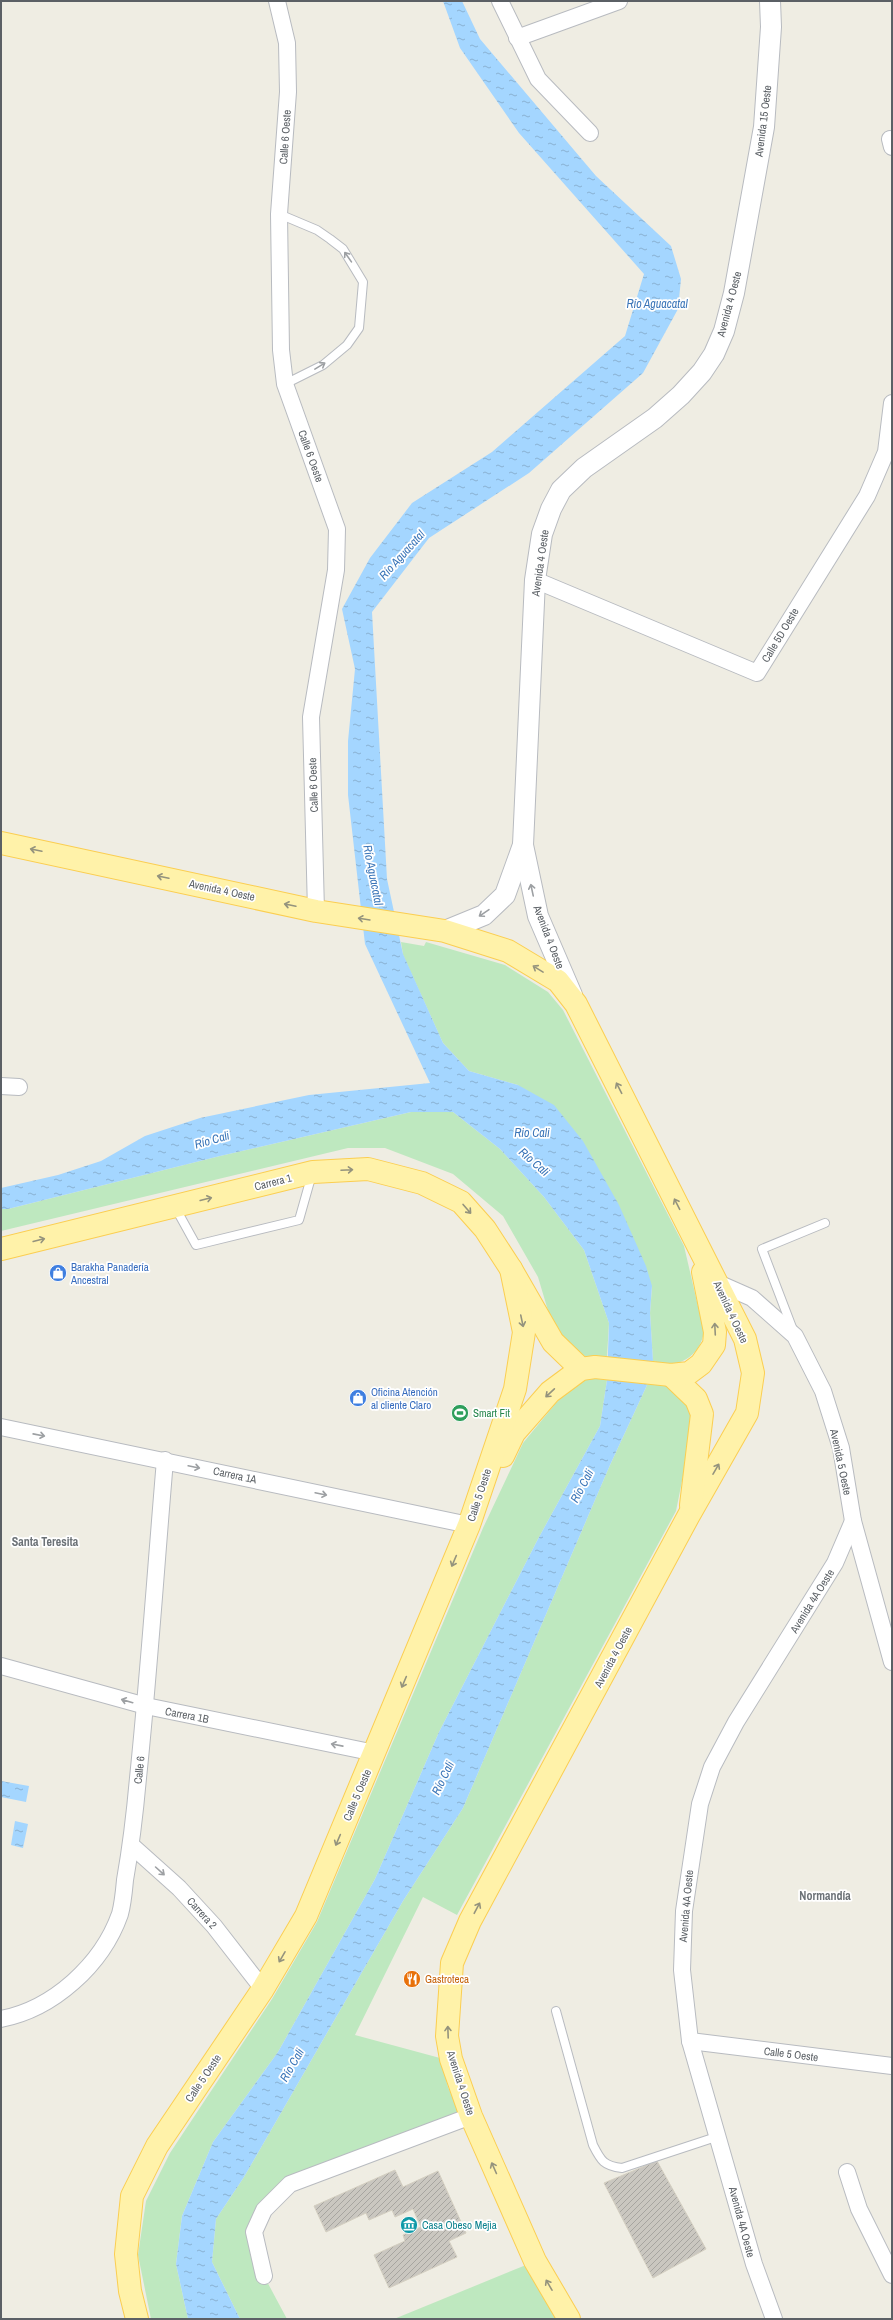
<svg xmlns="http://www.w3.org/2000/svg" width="893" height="2320" viewBox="0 0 893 2320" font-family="'Archivo Narrow',sans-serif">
<defs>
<pattern id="water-ripples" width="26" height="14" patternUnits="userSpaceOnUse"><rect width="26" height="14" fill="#a4d6ff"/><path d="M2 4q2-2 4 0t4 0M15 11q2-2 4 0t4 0" fill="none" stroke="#89b1d2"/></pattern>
<pattern id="building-hatch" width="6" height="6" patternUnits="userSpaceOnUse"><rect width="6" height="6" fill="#cac7c0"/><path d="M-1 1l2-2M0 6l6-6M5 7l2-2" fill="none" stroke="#a7a5a0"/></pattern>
</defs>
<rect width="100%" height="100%" fill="#efede3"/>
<g fill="#bee8bf">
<path d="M401,942L424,946L426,942L505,965L548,992L563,1010L684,1246L704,1332C700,1352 689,1360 670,1366L653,1361L650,1313L652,1287L518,1085L469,1071L443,1043L403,955Z"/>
<polygon points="411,1112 453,1112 500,1149 544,1197 584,1250 609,1323 607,1357 596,1358 580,1355 552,1324 538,1277 503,1216 453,1174 385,1148 348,1148 1,1231 1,1209 8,1209 220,1156"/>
<polygon points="582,1377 607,1380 600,1426 538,1539 439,1732 375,1879 278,2052 213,2142 182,2216 176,2264 188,2319 151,2319 138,2255 146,2201 170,2153 272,1999 317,1922 483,1528 523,1443 556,1403"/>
<path d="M648,1383C678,1382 681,1394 695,1416L676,1511L457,1915L423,1897L355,2035L440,2058L448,2087L462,2120L290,2184L254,2233L264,2276L287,2319H240L212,2262L216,2219L244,2177L403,1901L463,1808L610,1465Z"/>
<polygon points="526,2265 557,2319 394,2319"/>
</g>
<g fill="url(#water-ripples)">
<polygon points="443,1 462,1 480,39 596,176 671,246 681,279 678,309 643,373 529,473 429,538 372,612 387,879 403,954 443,1043 469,1071 518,1085 554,1105 583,1141 619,1205 646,1266 652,1286 650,1313 653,1361 648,1383 610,1465 463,1808 403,1901 244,2177 216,2219 212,2262 240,2319 188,2319 176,2264 182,2216 213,2142 278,2052 375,1879 439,1732 538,1539 600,1426 607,1380 609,1323 584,1250 544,1197 500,1149 453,1112 411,1112 220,1156 8,1209 1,1209 1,1188 58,1175 101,1161 145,1136 200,1118 309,1095 430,1083 365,944 348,795 348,741 355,669 342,609 370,558 412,503 492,452 625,336 644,274 519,133 460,48"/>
<polygon points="1,1781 29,1786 26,1802 1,1797"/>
<polygon points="15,1821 28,1824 23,1848 11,1845"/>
</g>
<g fill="url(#building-hatch)" stroke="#d4cfc1">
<polygon points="657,2161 706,2249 653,2278 604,2183"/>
<polygon points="395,2170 403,2187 438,2171 466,2233 449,2241 457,2257 389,2288 374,2255 405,2241 403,2235 421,2227 413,2209 395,2217 392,2210 369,2220 366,2213 326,2232 314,2206"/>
</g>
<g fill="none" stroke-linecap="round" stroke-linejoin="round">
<defs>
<g id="service">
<polyline points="279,214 317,230 330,239 343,249 363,282 359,328 347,345 323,365 285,384"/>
<polyline points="175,1207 196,1245 299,1220 312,1174"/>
<polyline points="793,1330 762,1249 825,1223"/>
<path d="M556,2011L593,2145C601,2161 604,2166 622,2168L719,2136"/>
</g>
<g id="minor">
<polyline points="277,1 287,43 288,92 279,214 281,350 285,384 337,529 336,570 311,717 316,911"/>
<polyline points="500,1 538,79 590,133"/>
<polyline points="517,38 619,1"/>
<polyline points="890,139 892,147"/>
<polyline points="535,580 757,673 867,496 886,452 892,403"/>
<polyline points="1,1086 19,1087"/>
<polyline points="718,1283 752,1298 795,1336 823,1391 841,1448 853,1521 892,1662"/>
<polyline points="1,1427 469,1525"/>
<polyline points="1,1666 146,1706 375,1753"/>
<polyline points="131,1845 179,1888 214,1926 263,1989"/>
<path d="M1,2019C53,2009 102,1965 120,1914C123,1903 124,1891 125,1880C131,1846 135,1812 138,1778C149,1672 156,1566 165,1460"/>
<polyline points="690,2041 892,2066"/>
<polyline points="847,2172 859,2209 892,2275"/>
<polyline points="264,2276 254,2232 264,2210 290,2184 471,2116"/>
<polyline points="774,2319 754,2264 690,2041 682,1970 684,1911 700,1804 712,1767 736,1722 835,1563 853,1521"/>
</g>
<g id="tertiary">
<polyline points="445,931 484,915 505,895 523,845"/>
<polyline points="572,995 538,916 523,845 535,580 542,534 551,509 561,490 584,468 655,418 681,395 702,372 714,354 724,331 734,293 764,127 771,27 770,1"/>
</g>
<g id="primary">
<polyline points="1,843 316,911 445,931 508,951 558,981 576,1004 745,1339 753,1373 747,1413 689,1515 470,1921 452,1963 447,2036 451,2059 471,2116 535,2261 569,2319"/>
<polyline points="1,1249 313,1172 368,1169 422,1183 461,1202 485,1229 511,1269 553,1342 581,1369"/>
<polyline points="671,1375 696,1399 702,1414 691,1505"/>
<polyline points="503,1456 514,1433 550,1392 581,1369 595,1367 671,1375 689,1373 701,1364 714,1345 715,1332 703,1272"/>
<polyline points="137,2319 130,2291 126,2254 132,2196 157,2146 263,1989 306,1916 469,1525 515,1389 524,1332 511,1269"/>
</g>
</defs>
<use href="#service" stroke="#b8bbc0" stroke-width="10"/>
<use href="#minor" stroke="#b8bbc0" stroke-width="18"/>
<use href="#tertiary" stroke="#b8bbc0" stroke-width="22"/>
<use href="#primary" stroke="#fbce51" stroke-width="24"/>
<use href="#service" stroke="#fff" stroke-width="8"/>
<use href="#minor" stroke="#fff" stroke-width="16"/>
<use href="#tertiary" stroke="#fff" stroke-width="20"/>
<use href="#primary" stroke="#fff2a9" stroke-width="22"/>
</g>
<defs><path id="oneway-shaft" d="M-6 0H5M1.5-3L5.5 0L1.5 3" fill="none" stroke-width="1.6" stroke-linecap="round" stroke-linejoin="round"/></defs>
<g stroke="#9da0a3">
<use href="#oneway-shaft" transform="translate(348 257) rotate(-125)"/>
<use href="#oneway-shaft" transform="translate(320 366) rotate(-31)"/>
<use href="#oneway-shaft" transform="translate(532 890) rotate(-102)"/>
<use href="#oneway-shaft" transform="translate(484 913) rotate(146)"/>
<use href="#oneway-shaft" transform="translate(39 1435) rotate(11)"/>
<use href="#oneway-shaft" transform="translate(194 1467) rotate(12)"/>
<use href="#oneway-shaft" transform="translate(321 1494) rotate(12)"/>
<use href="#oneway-shaft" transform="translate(127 1701) rotate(-164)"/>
<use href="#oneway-shaft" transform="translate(337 1745) rotate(-169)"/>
<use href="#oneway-shaft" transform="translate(160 1871) rotate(42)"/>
</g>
<g stroke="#94937d">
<use href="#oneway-shaft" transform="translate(36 850) rotate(-168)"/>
<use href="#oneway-shaft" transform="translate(163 877) rotate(-168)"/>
<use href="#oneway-shaft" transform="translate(290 905) rotate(-168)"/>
<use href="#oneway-shaft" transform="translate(364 919) rotate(-171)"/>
<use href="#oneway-shaft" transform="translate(538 969) rotate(-148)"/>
<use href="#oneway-shaft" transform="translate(619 1088) rotate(-117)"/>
<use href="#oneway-shaft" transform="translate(347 1170) rotate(-3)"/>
<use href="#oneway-shaft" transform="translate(206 1199) rotate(-14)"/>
<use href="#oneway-shaft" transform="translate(677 1204) rotate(-117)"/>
<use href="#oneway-shaft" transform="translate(467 1209) rotate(49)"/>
<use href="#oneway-shaft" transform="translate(39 1240) rotate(-14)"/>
<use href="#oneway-shaft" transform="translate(522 1321) rotate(78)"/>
<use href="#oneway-shaft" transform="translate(715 1329) rotate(-93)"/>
<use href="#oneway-shaft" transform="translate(550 1393) rotate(137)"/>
<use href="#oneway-shaft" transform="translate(716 1469) rotate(-60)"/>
<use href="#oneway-shaft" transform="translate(454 1561) rotate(113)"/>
<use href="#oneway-shaft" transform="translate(404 1682) rotate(113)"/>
<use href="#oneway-shaft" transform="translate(338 1840) rotate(113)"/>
<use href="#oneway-shaft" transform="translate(477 1908) rotate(-62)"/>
<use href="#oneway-shaft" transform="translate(282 1957) rotate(120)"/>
<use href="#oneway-shaft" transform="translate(448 2032) rotate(-92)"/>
<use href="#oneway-shaft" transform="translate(494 2168) rotate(-114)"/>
<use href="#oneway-shaft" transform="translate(549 2285) rotate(-120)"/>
</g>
<defs>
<symbol id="shop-disc" viewBox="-11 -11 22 22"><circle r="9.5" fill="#3f7fe0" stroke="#fff"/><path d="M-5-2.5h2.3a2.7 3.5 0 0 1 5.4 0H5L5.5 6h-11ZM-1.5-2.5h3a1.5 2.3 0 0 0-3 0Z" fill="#fff"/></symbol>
<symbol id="stadium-disc" viewBox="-11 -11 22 22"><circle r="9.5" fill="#2e9e5b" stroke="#fff"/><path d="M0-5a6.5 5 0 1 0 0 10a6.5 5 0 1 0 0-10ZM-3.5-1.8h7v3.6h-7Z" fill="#fff"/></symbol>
<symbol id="restaurant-disc" viewBox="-11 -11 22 22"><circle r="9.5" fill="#e8710a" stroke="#fff"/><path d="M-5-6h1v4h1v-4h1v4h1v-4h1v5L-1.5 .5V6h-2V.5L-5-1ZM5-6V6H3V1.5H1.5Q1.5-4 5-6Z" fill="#fff"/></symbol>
<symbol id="museum-disc" viewBox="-11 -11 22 22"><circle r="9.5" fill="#0f9aa8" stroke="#fff"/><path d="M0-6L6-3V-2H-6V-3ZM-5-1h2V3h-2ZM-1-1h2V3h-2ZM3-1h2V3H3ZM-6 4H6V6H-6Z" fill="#fff"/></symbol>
</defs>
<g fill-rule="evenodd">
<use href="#shop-disc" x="48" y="1263" width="20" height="20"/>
<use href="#shop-disc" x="348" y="1388" width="20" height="20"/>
<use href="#stadium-disc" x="450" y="1403" width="20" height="20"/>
<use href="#restaurant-disc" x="402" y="1969" width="20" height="20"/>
<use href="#museum-disc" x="399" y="2215" width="20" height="20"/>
</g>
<g text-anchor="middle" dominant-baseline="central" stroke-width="3.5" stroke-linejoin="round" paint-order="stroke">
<g font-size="11" fill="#5b6065" stroke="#fff">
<text transform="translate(763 121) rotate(-83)">Avenida 15 Oeste</text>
<text transform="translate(285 137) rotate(-86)">Calle 6 Oeste</text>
<text transform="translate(729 304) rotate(-75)">Avenida 4 Oeste</text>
<text transform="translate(311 456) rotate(70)">Calle 6 Oeste</text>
<text transform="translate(540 563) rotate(-82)">Avenida 4 Oeste</text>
<text transform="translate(780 635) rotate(-59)">Calle 5D Oeste</text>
<text transform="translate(313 785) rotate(-92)">Calle 6 Oeste</text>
<text transform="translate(222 890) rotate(12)">Avenida 4 Oeste</text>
<text transform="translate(549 937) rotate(69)">Avenida 4 Oeste</text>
<text transform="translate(273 1182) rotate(-14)">Carrera 1</text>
<text transform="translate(731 1312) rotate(65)">Avenida 4 Oeste</text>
<text transform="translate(841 1462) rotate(78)">Avenida 5 Oeste</text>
<text transform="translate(235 1475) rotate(12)">Carrera 1A</text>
<text transform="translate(479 1495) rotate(-72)">Calle 5 Oeste</text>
<text transform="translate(812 1601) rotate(-58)">Avenida 4A Oeste</text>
<text transform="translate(613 1657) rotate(-62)">Avenida 4 Oeste</text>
<text transform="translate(187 1715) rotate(11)">Carrera 1B</text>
<text transform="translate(139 1770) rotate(-84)">Calle 6</text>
<text transform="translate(357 1795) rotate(-67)">Calle 5 Oeste</text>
<text transform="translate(686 1906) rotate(-85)">Avenida 4A Oeste</text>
<text transform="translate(202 1913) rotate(48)">Carrera 2</text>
<text transform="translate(791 2054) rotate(7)">Calle 5 Oeste</text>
<text transform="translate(203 2078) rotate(-56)">Calle 5 Oeste</text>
<text transform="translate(461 2083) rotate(72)">Avenida 4 Oeste</text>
<text transform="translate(742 2222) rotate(75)">Avenida 4A Oeste</text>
</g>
<g font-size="11" fill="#366cbe" stroke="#fff" text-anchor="start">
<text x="71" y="1267">Barakha Panadería<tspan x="71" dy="13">Ancestral</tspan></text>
<text x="371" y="1392">Oficina Atención<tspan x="371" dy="13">al cliente Claro</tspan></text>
</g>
<g font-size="11" fill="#27864d" stroke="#fff" text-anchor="start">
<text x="473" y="1413">Smart Fit</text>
</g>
<g font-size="11" fill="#c56008" stroke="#fff" text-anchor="start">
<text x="425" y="1979">Gastroteca</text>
</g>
<g font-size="11" fill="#0d838f" stroke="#fff" text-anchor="start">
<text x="422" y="2225">Casa Obeso Mejìa</text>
</g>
<g font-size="12" font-style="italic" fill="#3a75b8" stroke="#fff">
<text x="657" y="304">Río Aguacatal</text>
<text transform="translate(402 555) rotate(-48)">Río Aguacatal</text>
<text transform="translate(373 875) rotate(79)">Río Aguacatal</text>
<text x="532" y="1133">Rio Cali</text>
<text transform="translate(212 1140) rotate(-16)">Río Cali</text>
<text transform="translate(534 1162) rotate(41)">Río Cali</text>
<text transform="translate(582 1486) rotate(-62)">Río Cali</text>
<text transform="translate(443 1778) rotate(-64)">Río Cali</text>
<text transform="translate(292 2065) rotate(-60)">Río Cali</text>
</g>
<g font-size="12" font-weight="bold" fill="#6c7277" stroke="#fff">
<text x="45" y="1542">Santa Teresita</text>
<text x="825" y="1896">Normandía</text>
</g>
</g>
<rect width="893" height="2320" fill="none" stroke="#5b6065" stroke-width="4"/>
</svg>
